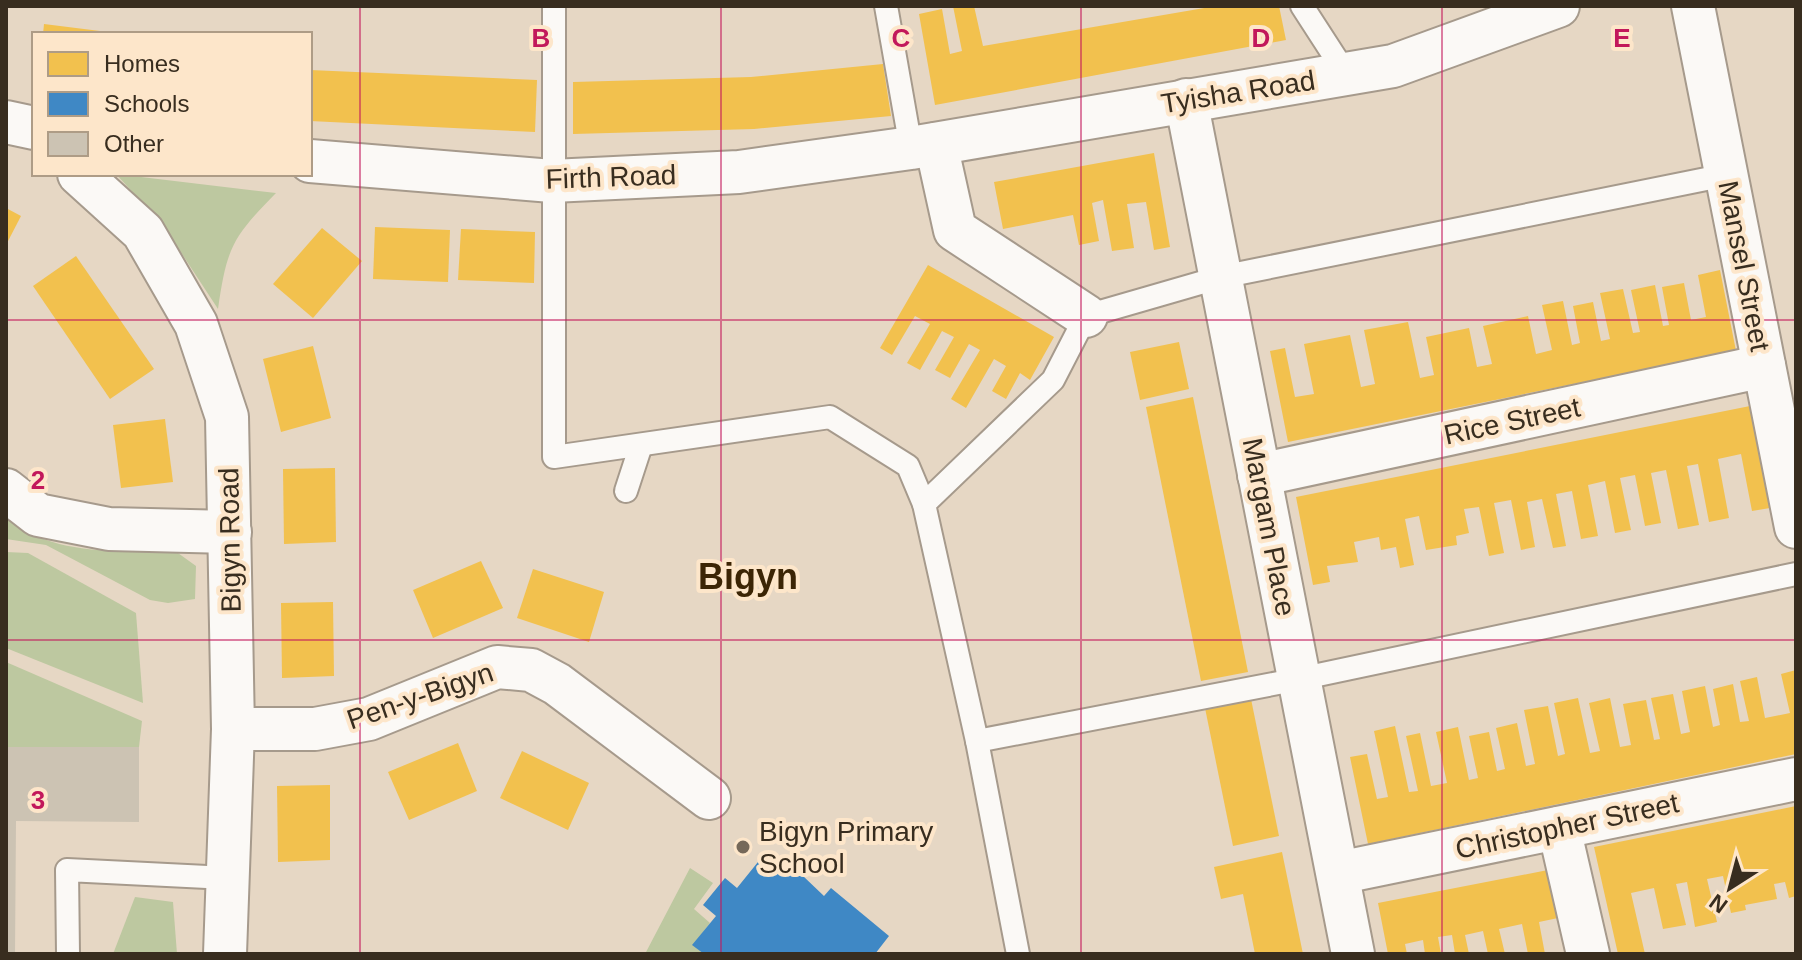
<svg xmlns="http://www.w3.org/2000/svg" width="1802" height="960" viewBox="0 0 1802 960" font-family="Helvetica,sans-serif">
<rect width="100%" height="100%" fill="#e6d7c4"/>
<g fill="#bdc8a0">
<path d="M116,174L276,193C232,238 227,247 218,309L165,228Z"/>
<path d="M6,517C49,555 118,553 171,548L196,566L195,599L168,603L150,600L46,545L6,539Z"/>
<polygon points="6,552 28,553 136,613 143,703 6,648"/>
<polygon points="6,662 142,721 139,747 6,747"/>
<polygon points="690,868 713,883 694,909 710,923 693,945 704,954 645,954"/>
<polygon points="135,897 173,902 177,954 113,954"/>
</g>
<g fill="#f2c14e">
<polygon points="953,6 974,6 983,46 1216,6 1279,6 1286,40 935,105 919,14 942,9 950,54 962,51"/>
<polygon points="44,24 108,32 108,34 43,34"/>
<polygon points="883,64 891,116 754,129 573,134 573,82 751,77"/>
<polygon points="310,70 537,80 535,132 310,121"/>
<polygon points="1154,153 1170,247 1154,250 1146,202 1127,204 1134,248 1112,251 1103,200 1092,203 1099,241 1079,245 1073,215 1003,229 994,182"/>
<polygon points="6,208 21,216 6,245"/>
<polygon points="375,227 450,230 448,282 373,279"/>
<polygon points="322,228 362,261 313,318 273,284"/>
<polygon points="461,229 535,232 534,283 458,280"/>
<polygon points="76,256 154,369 110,399 33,286"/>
<polygon points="928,265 1054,337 1030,380 1020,373 1006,399 992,391 1006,366 994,359 966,408 951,399 980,350 969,344 950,378 935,370 954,337 942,331 920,370 907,363 930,324 915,316 892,355 880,348"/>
<polygon points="1720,270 1736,351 1288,442 1270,351 1285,348 1295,397 1314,394 1304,344 1350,335 1361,387 1375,384 1364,330 1408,322 1420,378 1434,375 1426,337 1469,328 1477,367 1492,364 1483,326 1528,316 1536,354 1552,350 1542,305 1563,301 1572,345 1580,343 1573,306 1593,302 1601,341 1610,339 1600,293 1623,289 1633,333 1640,332 1631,290 1655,285 1663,326 1669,325 1662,287 1684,283 1691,320 1706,317 1698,275"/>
<polygon points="1179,342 1189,389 1140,400 1130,352"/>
<polygon points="313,346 331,418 281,432 263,359"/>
<polygon points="1193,397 1248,672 1201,681 1146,407"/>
<polygon points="1750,406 1770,508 1752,511 1741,454 1718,459 1729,518 1709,522 1698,464 1687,466 1699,525 1678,529 1666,470 1651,473 1661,523 1645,526 1635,475 1620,478 1631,530 1615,533 1605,481 1588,485 1598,536 1581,539 1572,491 1556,494 1566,546 1553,548 1542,499 1527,502 1535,547 1521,550 1511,500 1494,503 1504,553 1489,556 1479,507 1464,509 1469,533 1456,536 1457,545 1426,550 1419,516 1405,519 1414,565 1400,568 1396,547 1381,550 1379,537 1354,542 1358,562 1327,566 1330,582 1313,585 1296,497"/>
<polygon points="165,419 173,482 121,488 113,425"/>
<polygon points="335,468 336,542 284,544 283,469"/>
<polygon points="481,561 503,608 433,638 413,590"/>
<polygon points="533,569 604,592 589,642 517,618"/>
<polygon points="333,602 334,676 282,678 281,603"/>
<polygon points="1796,670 1796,754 1368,844 1350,757 1367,754 1377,799 1388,797 1374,731 1395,726 1409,792 1418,791 1406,736 1420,733 1431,786 1447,783 1436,732 1458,727 1469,780 1478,778 1469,736 1489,732 1497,771 1505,769 1496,728 1517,723 1526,766 1535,764 1524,710 1548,706 1558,756 1565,754 1554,703 1578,698 1590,753 1600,751 1589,703 1610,698 1620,747 1631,745 1623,704 1646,700 1654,740 1660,739 1651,698 1673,694 1681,734 1690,732 1682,691 1705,686 1713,727 1720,725 1713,689 1733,684 1740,722 1749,721 1740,681 1757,677 1765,718 1790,713 1781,674"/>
<polygon points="1251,699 1279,836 1233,846 1205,708"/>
<polygon points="458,743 477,791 409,820 388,772"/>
<polygon points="522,751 589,783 568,830 500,798"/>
<polygon points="330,785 330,860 278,862 277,786"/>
<polygon points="1796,806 1796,896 1789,898 1785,882 1774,884 1777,899 1745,905 1746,910 1731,913 1723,876 1707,879 1717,922 1695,927 1687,882 1676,884 1686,925 1663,929 1654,888 1631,893 1645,954 1618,954 1594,847"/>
<polygon points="1282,852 1303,954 1255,954 1243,894 1221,899 1214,867"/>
<polygon points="1548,870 1558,918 1539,922 1545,954 1528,954 1522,924 1499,929 1505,954 1488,954 1483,931 1465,935 1469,954 1455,954 1452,935 1438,937 1441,954 1425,954 1423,940 1405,944 1407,954 1388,954 1378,903"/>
</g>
<polygon fill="#3f88c5" points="766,852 778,862 782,856 824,896 831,888 889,936 875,954 704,954 692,945 716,916 703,905 725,878 737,888"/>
<polygon fill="#ccc3b3" points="6,747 139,747 139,822 16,821 15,954 6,954"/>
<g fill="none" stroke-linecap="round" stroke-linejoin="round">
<defs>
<g id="lane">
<polyline points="554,6 554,457 830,417 908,466 924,504"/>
<polyline points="886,6 911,148"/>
<polyline points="1302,6 1346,74"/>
<polyline points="626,491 641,445"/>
<polyline points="977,741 1299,679 1796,574"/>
<polyline points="68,954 67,870 227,878"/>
<polyline points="1018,954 977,741 924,504 1053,380 1086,316 1221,277 1726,175"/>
</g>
<g id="street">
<polyline points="1693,6 1796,527"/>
<polyline points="1186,100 1353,954"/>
<polyline points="6,122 34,128"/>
<polyline points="936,144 955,230 1086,316"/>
<polyline points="310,161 552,181 739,172 911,148 1393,66 1558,6"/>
<polyline points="79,174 143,232 196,324 227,417 233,729 225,954"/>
<polyline points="1259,475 1764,366"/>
<polyline points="6,490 38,515 109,529 230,532"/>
<polyline points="233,729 315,729 369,719 497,667 531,670 557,684 709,798"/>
<polyline points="1559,828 1588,954"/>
<polyline points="1338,873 1796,779"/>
</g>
</defs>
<use href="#lane" stroke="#a69a8c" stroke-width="26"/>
<use href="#street" stroke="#a69a8c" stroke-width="46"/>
<use href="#lane" stroke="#fbf9f6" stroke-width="22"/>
<use href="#street" stroke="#fbf9f6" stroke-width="42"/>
</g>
<path fill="none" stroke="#c2185b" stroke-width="2" stroke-opacity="0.55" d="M360,6V954M721,6V954M1081,6V954M1442,6V954M6,320H1796M6,640H1796"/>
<circle fill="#756859" stroke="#fde6ca" stroke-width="3" cx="743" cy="847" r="8"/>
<g text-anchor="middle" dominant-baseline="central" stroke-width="8" stroke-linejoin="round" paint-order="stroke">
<g font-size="28" fill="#382d1f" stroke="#fde6ca">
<text transform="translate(1238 92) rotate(-9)">Tyisha Road</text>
<text transform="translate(611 177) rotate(-2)">Firth Road</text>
<text transform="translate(1744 266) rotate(79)">Mansel Street</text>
<text transform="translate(1512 421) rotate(-12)">Rice Street</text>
<text transform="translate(1269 527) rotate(79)">Margam Place</text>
<text transform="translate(230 540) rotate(-91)">Bigyn Road</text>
<text transform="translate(420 696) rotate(-19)">Pen-y-Bigyn</text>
<text transform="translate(1567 826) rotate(-12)">Christopher Street</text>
</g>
<g font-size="28" fill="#382d1f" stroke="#fde6ca" text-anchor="start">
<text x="759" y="831">Bigyn Primary<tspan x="759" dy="32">School</tspan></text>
</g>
<g font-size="36" font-weight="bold" fill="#3c2505" stroke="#fde6ca">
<text x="748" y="576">Bigyn</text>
</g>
</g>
<g font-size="26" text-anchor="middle" font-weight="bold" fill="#c2185b" stroke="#fde6ca" stroke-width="8" stroke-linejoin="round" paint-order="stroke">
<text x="541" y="47">B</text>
<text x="901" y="47">C</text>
<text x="1261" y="47">D</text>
<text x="1622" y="47">E</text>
<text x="38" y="489">2</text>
<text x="38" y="809">3</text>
</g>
<rect width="1802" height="960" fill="none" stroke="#382d1f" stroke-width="16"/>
<rect x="32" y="32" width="280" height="144" fill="#fde6ca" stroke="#ae9c86" stroke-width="2"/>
<rect x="48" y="52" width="40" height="24" fill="#f2c14e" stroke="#ae9c86" stroke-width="2"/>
<text x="104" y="72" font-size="24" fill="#382d1f">Homes</text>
<rect x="48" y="92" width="40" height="24" fill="#3f88c5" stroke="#ae9c86" stroke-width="2"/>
<text x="104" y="112" font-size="24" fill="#382d1f">Schools</text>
<rect x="48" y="132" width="40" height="24" fill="#ccc3b3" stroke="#ae9c86" stroke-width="2"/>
<text x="104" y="152" font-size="24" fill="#382d1f">Other</text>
<g transform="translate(1730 888) rotate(216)" stroke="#fde6ca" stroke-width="6" paint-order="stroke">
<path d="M0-6L14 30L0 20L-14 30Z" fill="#382d1f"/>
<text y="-12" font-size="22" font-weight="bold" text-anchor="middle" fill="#382d1f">N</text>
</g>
</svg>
